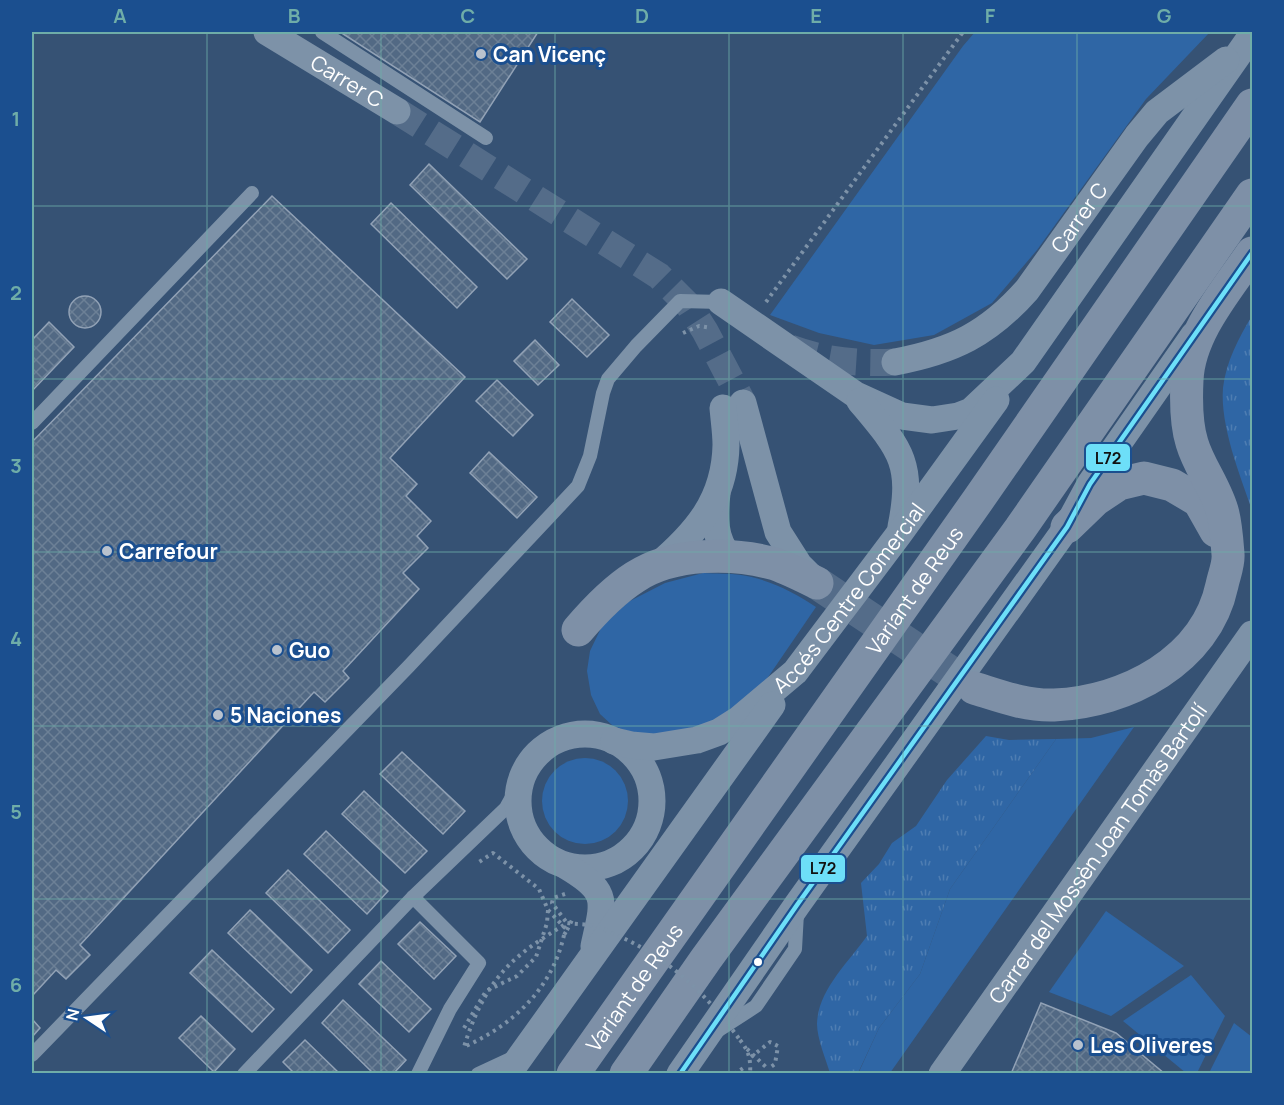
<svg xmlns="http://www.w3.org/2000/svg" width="1284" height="1105" viewBox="0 0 1284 1105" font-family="Manrope,sans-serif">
<defs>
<pattern id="park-tufts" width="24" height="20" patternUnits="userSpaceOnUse" patternTransform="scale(1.5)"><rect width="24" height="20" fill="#2f66a5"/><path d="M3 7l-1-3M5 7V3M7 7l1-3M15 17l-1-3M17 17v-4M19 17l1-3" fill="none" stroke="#4e7db2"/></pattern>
<pattern id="building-cross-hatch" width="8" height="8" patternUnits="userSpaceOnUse" patternTransform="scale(1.5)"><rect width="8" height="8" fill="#526984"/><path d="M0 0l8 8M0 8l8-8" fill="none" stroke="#6c8096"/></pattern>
</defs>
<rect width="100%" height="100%" fill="#365274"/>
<g fill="#2f66a5">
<polygon points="975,32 1210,32 1146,99 1037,250 992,303 934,335 874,345 819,333 770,315 963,46"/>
<path d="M703,573C716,574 729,573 741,575C768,579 794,592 816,607L762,686L713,724L656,735L633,733L613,726L600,714L591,695L587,671L590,651L602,626L628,602L665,583Z"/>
<polygon points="1134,727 890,1073 858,1074 879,1028 920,974 950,889 1056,739 1091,738"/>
<circle cx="585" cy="801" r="43"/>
<polygon points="1106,911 1184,966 1111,1016 1049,992"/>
<polygon points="1191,975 1225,1016 1197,1073 1186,1073 1123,1021"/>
<polygon points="1234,1023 1252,1037 1252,1073 1209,1073"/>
</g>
<g fill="url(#park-tufts)">
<path d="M1252,316V510C1240,475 1220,426 1223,388C1226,362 1239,337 1252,316Z"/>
<path d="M986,736L1009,740L1056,739L950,889L920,974L879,1028L858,1073H830C826,1060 817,1038 817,1024C818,990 848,963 867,936L861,883L879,864L892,843L916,826L947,780Z"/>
</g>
<g fill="url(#building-cross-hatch)" stroke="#92a2b6" stroke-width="1.5">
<polygon points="340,32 538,32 480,122"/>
<polygon points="429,164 527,259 507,279 410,185"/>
<polygon points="272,196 465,377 390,458 417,484 406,496 431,521 417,536 428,548 403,573 419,589 343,671 349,678 325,702 314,692 80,945 90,955 66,979 56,970 32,996 32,442"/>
<polygon points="391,203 477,287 457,308 371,224"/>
<circle cx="85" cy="312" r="16"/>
<polygon points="572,299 609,335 587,357 550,322"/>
<polygon points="49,322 74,347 32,391 32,340"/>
<polygon points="535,340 559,365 538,385 514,361"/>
<polygon points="497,380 533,415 513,436 476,401"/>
<polygon points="489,452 537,497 517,518 470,473"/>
<polygon points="402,752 465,811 443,834 380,774"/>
<polygon points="364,791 427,851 405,873 342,814"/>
<polygon points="326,831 388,891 367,914 304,854"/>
<polygon points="288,870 350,930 328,953 266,893"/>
<polygon points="250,910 312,970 291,993 228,933"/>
<polygon points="420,922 456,956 434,979 398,944"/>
<polygon points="212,950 274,1009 252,1032 190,973"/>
<polygon points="381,961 431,1009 409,1032 359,984"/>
<polygon points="343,1000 406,1060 393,1074 374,1074 322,1023"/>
<polygon points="1041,1003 1116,1033 1165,1074 1011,1074"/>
<polygon points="201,1016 235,1049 214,1072 179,1038"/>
<polygon points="32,1019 40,1028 32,1037"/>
<polygon points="305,1040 340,1074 295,1074 283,1062"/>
</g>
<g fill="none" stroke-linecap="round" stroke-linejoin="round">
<g stroke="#546c89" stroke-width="27" stroke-dasharray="27 14" stroke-linecap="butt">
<polyline points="397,111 659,276 689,306 705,331 743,403"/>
<path d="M790,348C825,361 859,364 895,362"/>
</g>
<polyline stroke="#546c89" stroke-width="33" stroke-dasharray="33 16" stroke-linecap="butt" points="817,583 974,688"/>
<g stroke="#7d92a8" stroke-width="4" stroke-dasharray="3 4.5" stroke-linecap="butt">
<polyline points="766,302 963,32"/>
<polyline points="683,333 699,326 711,328"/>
<polyline points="565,894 553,898 552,903 567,923"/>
<polyline points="548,910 567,930 564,935"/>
<polyline points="567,930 572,920"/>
<polyline points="464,1028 486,991 517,976 536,957 547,923 548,910 539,889 493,853 479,862"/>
<path d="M740,1040C749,1051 751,1060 750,1074"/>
<polyline points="751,1057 770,1042 778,1046 775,1064 768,1069"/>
<polyline points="734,1074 745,1067"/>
</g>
<g stroke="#7d92a8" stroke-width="14">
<polyline points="322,32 486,138"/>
<polyline points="32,423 252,193"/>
<polyline points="413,897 479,963 450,1009 418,1074"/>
<polyline points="719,1030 756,1006 795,949 797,913"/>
<polyline points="32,1055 409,666 578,486 590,456 603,393 608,379 636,346 680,301 721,302"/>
<polyline points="244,1074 413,897 506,808 522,779"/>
<polyline points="478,1074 515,1057"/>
</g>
<g stroke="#7d92a8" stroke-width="27">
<path id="s1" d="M267,32L397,111"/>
<polyline points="721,302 856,395 902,416 932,420 958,416 971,411 1023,362 1252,35"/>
<path id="s2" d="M895,362C953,351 988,334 1027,290L1137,136L1157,112L1226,60"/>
<path d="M860,401C900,449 914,462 901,527"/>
<polyline points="743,403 778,532 799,565 814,580"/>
<path d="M717,494C714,516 714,540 730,558"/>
<path d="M657,566C696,533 725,500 726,445C726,433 724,420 723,408"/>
<circle cx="585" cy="801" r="67"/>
<path id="s3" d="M614,741L631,745L654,747L697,740L719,732L738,720L795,672L899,534L996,400"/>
<path d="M566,866C610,892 604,900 594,946"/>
<polyline points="508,1074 772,705"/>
<polyline points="680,1074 797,905 1067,527 1090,484 1194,335"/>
<path id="s4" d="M942,1074L1252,634"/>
</g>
<g stroke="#7e90a7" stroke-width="33">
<polyline points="1067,527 1095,500 1119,484 1144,478 1172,485 1199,501 1216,531"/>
<path d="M578,630C595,610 613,591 635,577C673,552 733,552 775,564C789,569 803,576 817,583"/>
<path d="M974,688C1000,696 1026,706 1054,705C1126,702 1206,661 1222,585C1224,575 1229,564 1228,554C1227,541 1226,526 1223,514C1217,489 1199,467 1192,443C1186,424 1186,400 1187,380C1189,333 1227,290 1252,253"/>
<path id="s5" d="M573,1074L978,500L1252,105"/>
<polyline points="626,1074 706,959 1020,529 1252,195"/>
</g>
<g stroke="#7d92a8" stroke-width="4" stroke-dasharray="3 4.5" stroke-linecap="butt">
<path d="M564,935C552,989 513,1025 464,1047C473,1017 487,987 509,965C526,948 548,935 567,923C576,924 586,924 595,926C604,928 613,934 621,937C671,960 708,996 740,1040"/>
<polyline points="747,1049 768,1069"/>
</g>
<defs>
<polyline id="bus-1" points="680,1074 797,905 1067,527 1090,484 1252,253"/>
</defs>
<use href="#bus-1" stroke="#1b4f8f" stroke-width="9"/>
<use href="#bus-1" stroke="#6ddff8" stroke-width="4.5"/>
</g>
<path fill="none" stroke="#6fada8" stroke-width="1.5" stroke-opacity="0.55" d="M207,32V1074M381,32V1074M555,32V1074M729,32V1074M903,32V1074M1077,32V1074M32,206H1252M32,379H1252M32,552H1252M32,726H1252M32,899H1252"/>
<g fill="#b9c2ce" stroke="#1b4f8f" stroke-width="2">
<circle cx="481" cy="54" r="6"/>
<circle cx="107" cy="551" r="6"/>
<circle cx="277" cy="650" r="6"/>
<circle cx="218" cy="715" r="6"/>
<circle cx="1078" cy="1045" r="6"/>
</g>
<circle fill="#fff" stroke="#1b4f8f" stroke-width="2" cx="758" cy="962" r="5"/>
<g text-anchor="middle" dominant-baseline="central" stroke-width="6" stroke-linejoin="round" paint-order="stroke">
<g font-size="21" font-weight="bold" fill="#fff" stroke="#1b4f8f" text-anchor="start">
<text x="493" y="54">Can Vicenç</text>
<text x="119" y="551">Carrefour</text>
<text x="289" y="650">Guo</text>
<text x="230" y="715">5 Naciones</text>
<text x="1090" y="1045">Les Oliveres</text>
</g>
<g font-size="21" fill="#fff" stroke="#1b4f8f">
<text stroke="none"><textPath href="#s1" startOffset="94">Carrer C</textPath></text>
<text stroke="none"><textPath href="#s2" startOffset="243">Carrer C</textPath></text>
<text stroke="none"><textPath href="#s5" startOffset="592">Variant de Reus</textPath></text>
<text stroke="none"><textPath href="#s3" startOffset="296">Accés Centre Comercial</textPath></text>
<text stroke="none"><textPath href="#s4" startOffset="270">Carrer del Mossèn Joan Tomàs Bartolí</textPath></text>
<text stroke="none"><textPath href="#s5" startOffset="106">Variant de Reus</textPath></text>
</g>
</g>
<g stroke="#1b4f8f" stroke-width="2">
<rect x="1085" y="443" width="46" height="29" rx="6" fill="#6ddff8"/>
<rect x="800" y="854" width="46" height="29" rx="6" fill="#6ddff8"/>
</g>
<g font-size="16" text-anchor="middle" font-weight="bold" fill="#111">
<text x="1108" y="464">L72</text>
<text x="823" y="874">L72</text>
</g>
<rect width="1284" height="1105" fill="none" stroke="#1b4f8f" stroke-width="66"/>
<g transform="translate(87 1018) rotate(283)" stroke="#1b4f8f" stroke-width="4.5" paint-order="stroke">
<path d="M0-4.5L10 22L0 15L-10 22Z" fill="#ffffff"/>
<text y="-9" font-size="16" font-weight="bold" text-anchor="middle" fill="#ffffff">N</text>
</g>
<rect x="33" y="33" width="1218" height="1039" fill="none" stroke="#6fada8" stroke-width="2"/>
<g font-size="20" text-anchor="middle" font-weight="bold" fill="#6fada8">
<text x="120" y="23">A</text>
<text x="294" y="23">B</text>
<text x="468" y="23">C</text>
<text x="642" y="23">D</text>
<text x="816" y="23">E</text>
<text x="990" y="23">F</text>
<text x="1164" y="23">G</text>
<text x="16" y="126">1</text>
<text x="16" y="300">2</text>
<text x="16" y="473">3</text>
<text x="16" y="646">4</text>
<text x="16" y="819">5</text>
<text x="16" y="992">6</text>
</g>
</svg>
